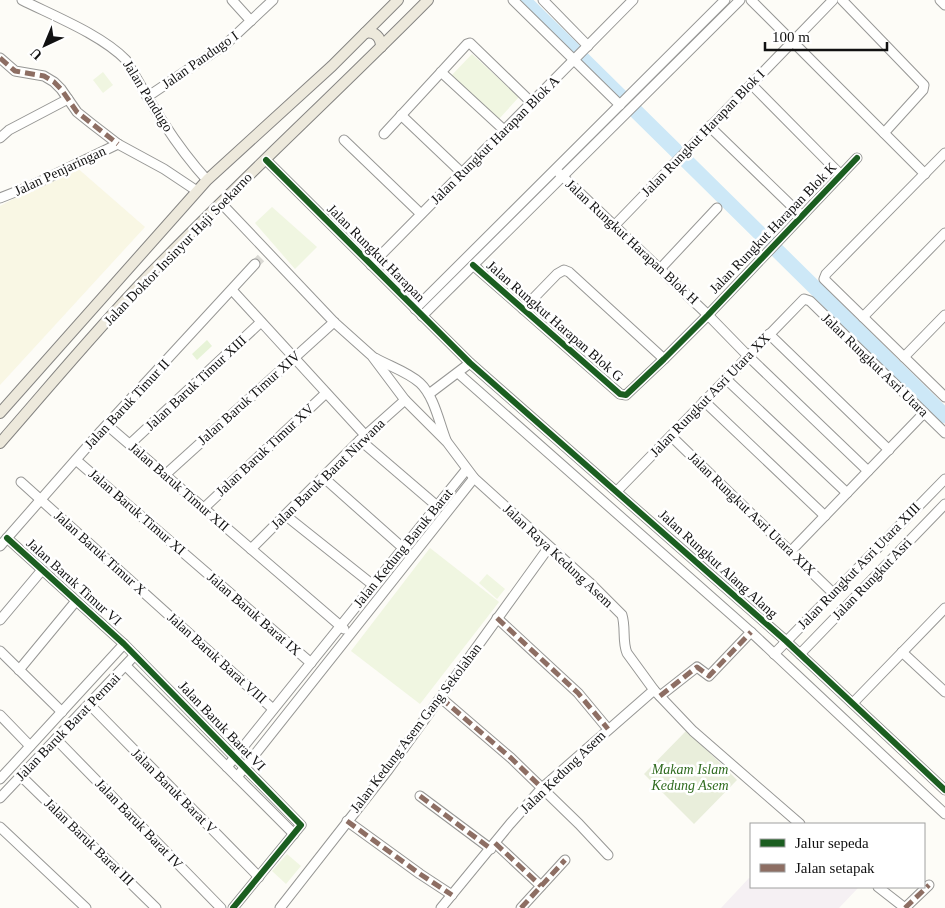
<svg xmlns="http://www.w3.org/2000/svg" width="945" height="908" viewBox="0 0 945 908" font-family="'Times New Roman',serif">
<rect width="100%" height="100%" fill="#fdfcf7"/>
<polygon fill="#f5f0f3" points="749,878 751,879 751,887 858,888 839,908 721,908"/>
<polygon fill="#f9f7e4" points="75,166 145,227 0,385 0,206"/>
<polygon fill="#e7f3d7" points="207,340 212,346 197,360 192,354"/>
<polygon fill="#e9eedb" points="687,730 737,780 694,824 644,774"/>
<g fill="#f0f6e1">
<polygon points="472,54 519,97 499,119 451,76"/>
<polygon points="103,72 113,85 103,93 93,80"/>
<polygon points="272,207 317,247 295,269 255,223"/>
<polygon points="430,548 499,602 420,704 351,651"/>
<polygon points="487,574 505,589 497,599 479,583"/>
<polygon points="287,854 301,866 286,884 272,871"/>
</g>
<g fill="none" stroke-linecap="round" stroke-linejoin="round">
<polyline stroke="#cde8f7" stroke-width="15" points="523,0 945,416"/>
<polyline stroke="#dad9d4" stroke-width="9" stroke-dasharray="9 4.5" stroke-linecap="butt" points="255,264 261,258"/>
<defs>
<g id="minor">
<path d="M22,0C54,16 102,35 126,60C150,102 174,144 207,180"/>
<polyline points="232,0 251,21"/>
<polyline points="513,0 620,105"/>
<polyline points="543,0 588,46"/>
<polyline points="751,0 925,174"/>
<polyline points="842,0 924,85 923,90 884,133"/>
<polyline points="940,0 945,5"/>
<polyline points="0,58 15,71 44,76 54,82 61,89 77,112 92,124 118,144 164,169 197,191"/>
<polyline points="441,72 504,130"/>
<polyline points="751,84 841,175"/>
<polyline points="147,97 226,44 273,0"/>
<polyline points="401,115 462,173"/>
<polyline points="709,126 802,216"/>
<polyline points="384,134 467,44 470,43 532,103"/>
<polyline points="0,138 9,130 68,99"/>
<polyline points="344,140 421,214"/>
<polyline points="945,153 826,274 824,279 945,397"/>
<polyline points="266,160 470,363 786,641 945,790"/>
<polyline points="559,173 708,315 748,356 868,471"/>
<polyline points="0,198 33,185 118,144"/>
<path d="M221,203L334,322L372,356L405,400L447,442L474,478L589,582L622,615C626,628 622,641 627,653L654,690L693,731L800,824"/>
<polyline points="614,226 833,0"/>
<polyline points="371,265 633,0"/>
<polyline points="473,265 620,394 626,395 664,359 708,315 857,158"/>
<polyline points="660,269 717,208"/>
<polyline points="232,290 365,435"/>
<polyline points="415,309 725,0"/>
<polyline points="523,309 557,274 564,270 569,272 664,359"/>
<polyline points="422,316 740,0"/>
<polyline points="863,317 945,233"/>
<polyline points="769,334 889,450"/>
<polyline points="904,357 945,315"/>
<path d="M375,358C389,366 408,372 420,383C434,396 439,422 446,440"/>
<polyline points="458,373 751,632 945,814"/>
<polyline points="726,379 847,493"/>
<polyline points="429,394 470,363"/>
<polyline points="704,401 825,516"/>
<polyline points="107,425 344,629"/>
<polyline points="671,436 833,593"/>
<polyline points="360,440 437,506"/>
<polyline points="130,444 261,322"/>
<polyline points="76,460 311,663"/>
<polyline points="165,475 334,322"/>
<polyline points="323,477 403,548"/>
<polyline points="21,482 273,709"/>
<polyline points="617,491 804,299 810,301 945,433"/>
<polyline points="204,508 326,393"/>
<polyline points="285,515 373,585"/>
<polyline points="7,538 124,644 301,825 233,908"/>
<polyline points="0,546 101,431 255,264"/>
<polyline points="251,549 360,440 405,400"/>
<polyline points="791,551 924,413"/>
<polyline points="497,618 578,693 608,729"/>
<polyline points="0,620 42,570"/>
<polyline points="0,651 62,712"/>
<polyline points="902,652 945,692"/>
<polyline points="774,654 945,479"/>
<polyline points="800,654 945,504"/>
<polyline points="126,666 294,834"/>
<polyline points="19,670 76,601"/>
<polyline points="660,696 697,667 709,676 751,632"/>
<polyline points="441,698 511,758 579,824 608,855"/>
<polyline points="853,703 945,608"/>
<polyline points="89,704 259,877"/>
<polyline points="0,715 30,746"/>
<polyline points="56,739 221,908"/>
<polyline points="227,767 466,470"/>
<polyline points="21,776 156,908"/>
<polyline points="237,777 474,478"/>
<polyline points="0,779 124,644"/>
<polyline points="420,796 491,849"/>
<polyline points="0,798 135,655"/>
<polyline points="347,821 420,874 452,895"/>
<polyline points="0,827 86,908"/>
<polyline points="495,843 541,886"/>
<polyline points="878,887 905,908"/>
<polyline points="280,908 388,770 549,547"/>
<polyline points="441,908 510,824 542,788 654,690"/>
<polyline points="521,908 565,860"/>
<polyline points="905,908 929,885"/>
</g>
<g id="major">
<path d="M365,33C375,31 381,37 381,47"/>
<polyline points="0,413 207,180 332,66 398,0"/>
<path d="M0,443C49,387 97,329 148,276C239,182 336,93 428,0"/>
</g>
</defs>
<use href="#minor" stroke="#979795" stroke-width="11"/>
<use href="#major" stroke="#858482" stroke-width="12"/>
<use href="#minor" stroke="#fffffe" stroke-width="9"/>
<use href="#major" stroke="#ede9dc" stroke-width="10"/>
<g stroke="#8d6e63" stroke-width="5" stroke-dasharray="10 5" stroke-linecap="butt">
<polyline points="0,58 15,71 44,76 54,82 61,89 77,112 118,144"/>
<polyline points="497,618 578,693 608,729"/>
<polyline points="660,696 697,667 709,676 751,632"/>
<polyline points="441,698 511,758 542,788"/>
<polyline points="420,796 491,849"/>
<polyline points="347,821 420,874 452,895"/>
<polyline points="495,843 541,886"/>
<polyline points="521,908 565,860"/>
<polyline points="905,908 929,885"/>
</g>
<defs>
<g id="cycleway">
<polyline points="266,160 470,363 786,641 945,790"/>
<polyline points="473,265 620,394 626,395 664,359 708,315 857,158"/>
<polyline points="7,538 124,644 301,825 233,908"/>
</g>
</defs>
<use href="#cycleway" stroke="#fff" stroke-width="9"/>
<use href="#cycleway" stroke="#1b5e20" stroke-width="6"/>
</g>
<g text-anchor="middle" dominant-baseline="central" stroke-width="5" stroke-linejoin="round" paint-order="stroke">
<g font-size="14" fill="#111" stroke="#fff">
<text transform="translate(200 60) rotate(-35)">Jalan Pandugo I</text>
<text transform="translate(148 96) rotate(58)">Jalan Pandugo</text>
<text transform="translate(703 133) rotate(-46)">Jalan Rungkut Harapan Blok I</text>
<text transform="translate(495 140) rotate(-45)">Jalan Rungkut Harapan Blok A</text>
<text transform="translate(60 171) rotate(-25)">Jalan Penjaringan</text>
<text transform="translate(773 228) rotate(-46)">Jalan Rungkut Harapan Blok K</text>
<text transform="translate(632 242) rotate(43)">Jalan Rungkut Harapan Blok H</text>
<text transform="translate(178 249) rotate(-46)">Jalan Doktor Insinyur Haji Soekarno</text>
<text transform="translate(376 253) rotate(45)">Jalan Rungkut Harapan</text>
<text transform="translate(555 321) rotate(41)">Jalan Rungkut Harapan Blok G</text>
<text transform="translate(875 365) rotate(44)">Jalan Rungkut Asri Utara</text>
<text transform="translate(196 383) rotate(-43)">Jalan Baruk Timur XIII</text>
<text transform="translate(710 395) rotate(-46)">Jalan Rungkut Asri Utara XX</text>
<text transform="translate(249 398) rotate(-42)">Jalan Baruk Timur XIV</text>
<text transform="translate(127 404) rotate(-47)">Jalan Baruk Timur II</text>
<text transform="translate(265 450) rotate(-43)">Jalan Baruk Timur XV</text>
<text transform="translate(328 474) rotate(-44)">Jalan Baruk Barat Nirwana</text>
<text transform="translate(179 487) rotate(41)">Jalan Baruk Timur XII</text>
<text transform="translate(137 512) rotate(41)">Jalan Baruk Timur XI</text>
<text transform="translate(752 514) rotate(44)">Jalan Rungkut Asri Utara XIX</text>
<text transform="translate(403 548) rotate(-51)">Jalan Kedung Baruk Barat</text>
<text transform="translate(100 553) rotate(42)">Jalan Baruk Timur X</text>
<text transform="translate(558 556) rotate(43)">Jalan Raya Kedung Asem</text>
<text transform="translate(718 564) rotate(42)">Jalan Rungkut Alang Alang</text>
<text transform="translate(859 566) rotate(-46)">Jalan Rungkut Asri Utara XIII</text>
<text transform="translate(872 579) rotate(-46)">Jalan Rungkut Asri</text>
<text transform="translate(74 582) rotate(42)">Jalan Baruk Timur VI</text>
<text transform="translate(254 614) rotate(41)">Jalan Baruk Barat IX</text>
<text transform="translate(217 658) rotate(42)">Jalan Baruk Barat VIII</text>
<text transform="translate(222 726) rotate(46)">Jalan Baruk Barat VI</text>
<text transform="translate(68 727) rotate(-46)">Jalan Baruk Barat Permai</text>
<text transform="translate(416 728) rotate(-53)">Jalan Kedung Asem Gang Sekolahan</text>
<text transform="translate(563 772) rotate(-44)">Jalan Kedung Asem</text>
<text transform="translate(174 791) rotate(45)">Jalan Baruk Barat V</text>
<text transform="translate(139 824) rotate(46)">Jalan Baruk Barat IV</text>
<text transform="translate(89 842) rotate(44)">Jalan Baruk Barat III</text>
</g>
<g font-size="14" font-style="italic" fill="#2f6b1f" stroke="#fff">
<text x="690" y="769">Makam Islam<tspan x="690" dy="16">Kedung Asem</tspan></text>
</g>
</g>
<rect x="750" y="823" width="175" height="65" fill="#ffffff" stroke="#a0a0a0"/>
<rect x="760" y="839" width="25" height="8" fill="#1b5e20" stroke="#a0a0a0"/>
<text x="795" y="848" font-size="15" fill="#111111">Jalur sepeda</text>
<rect x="760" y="864" width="25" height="8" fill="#8d6e63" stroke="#a0a0a0"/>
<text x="795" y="873" font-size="15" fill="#111111">Jalan setapak</text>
<g transform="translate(45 45) rotate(224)" stroke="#ffffff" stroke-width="4" paint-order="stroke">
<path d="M0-4L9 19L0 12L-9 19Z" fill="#111111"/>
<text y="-8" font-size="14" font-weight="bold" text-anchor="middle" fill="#111111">U</text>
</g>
<path d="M765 42v8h122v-8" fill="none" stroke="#111111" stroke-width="2.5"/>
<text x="772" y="42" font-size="15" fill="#111111" stroke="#ffffff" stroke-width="4" paint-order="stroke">100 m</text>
</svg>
